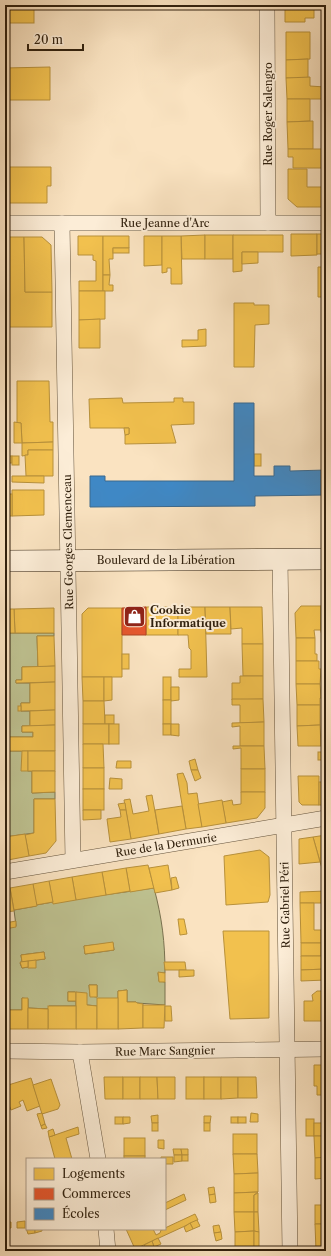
<svg xmlns="http://www.w3.org/2000/svg" width="331" height="1256" viewBox="0 0 331 1256" font-family="'Libre Caslon Text',serif">
<rect width="100%" height="100%" fill="#fae3c1"/>
<filter id="stains"><feTurbulence type="fractalNoise" baseFrequency=".005" numOctaves="4"/><feColorMatrix values="0 0 0 0 .2 0 0 0 0 .09 0 0 0 0 .02 0 0 0 .5 -.17"/></filter>
<radialGradient id="worn" r=".72"><stop offset=".6" stop-color="#630" stop-opacity="0"/><stop offset="1" stop-color="#630" stop-opacity=".3"/></radialGradient>
<g fill="#bfc392" stroke="#787250" fill-rule="evenodd">
<polygon points="5,633 54,633 54,636 37,636 38,667 22,667 22,680 16,680 16,683 30,683 30,703 21,703 21,711 30,711 30,726 22,726 22,732 33,732 33,737 5,737 5,711 7,711 6,684 5,683"/>
<polygon points="5,751 28,751 28,771 32,771 32,793 55,792 55,799 34,799 34,833 5,837"/>
<path d="M154,888C162,918 165,942 165,973H158L159,981L165,982V1005L137,1003L136,1002H127V990L118,991V998L97,1006L87,1005L75,992H68V1001H76V1006H49L48,1009L28,1008V999L22,998V1010H6L5,929L16,926L14,910L36,906V905L53,902ZM113,943L114,950L85,954L84,946ZM44,952L45,959L36,960L28,967L22,968L20,963L22,962L21,955ZM89,985H97V997L90,996Z"/>
</g>
<g fill="#f2c14e" stroke="#b8913b">
<rect x="5" y="5" width="29" height="18"/>
<polygon points="285,5 314,5 314,18 305,18 305,22 285,22"/>
<polygon points="286,32 310,32 310,59 286,60"/>
<polygon points="308,59 308,78 286,78 286,60"/>
<polygon points="50,67 50,100 5,100 5,68"/>
<polygon points="310,77 310,86 325,87 325,99 287,99 286,78"/>
<polygon points="287,99 310,99 310,121 287,122"/>
<polygon points="313,121 313,149 288,149 287,122"/>
<polygon points="288,149 325,149 325,168 293,168 293,157 288,157"/>
<polygon points="5,167 51,167 51,186 47,186 47,203 5,203"/>
<polygon points="288,169 307,169 307,187 322,187 322,207 297,207 288,199"/>
<rect x="322" y="185" width="4" height="22"/>
<polygon points="291,234 317,234 317,255 291,256"/>
<rect x="317" y="234" width="9" height="20"/>
<polygon points="205,235 205,259 182,259 181,236"/>
<rect x="205" y="235" width="28" height="24"/>
<polygon points="233,235 283,235 283,252 242,252 242,271 233,272"/>
<polygon points="78,236 103,236 103,291 79,291 79,281 96,281 96,261 93,260 93,255 78,255"/>
<polygon points="103,236 129,236 129,248 113,248 113,259 109,259 110,275 103,275"/>
<polygon points="144,236 162,236 162,265 144,266"/>
<polygon points="162,236 181,236 182,284 171,284 171,268 167,268 167,272 162,273"/>
<polygon points="5,237 24,237 25,292 52,292 52,327 5,327"/>
<polygon points="24,237 42,237 51,245 52,292 25,292"/>
<rect x="113" y="248" width="16" height="5"/>
<polygon points="242,252 258,252 258,263 242,264"/>
<polygon points="318,267 323,267 323,289 326,289 326,297 318,297"/>
<polygon points="103,275 110,275 109,285 113,285 113,291 103,291"/>
<polygon points="79,291 105,291 105,319 79,320"/>
<polygon points="234,303 254,303 254,305 269,305 269,324 255,325 254,367 234,367"/>
<polygon points="100,319 100,348 79,348 79,320"/>
<polygon points="206,329 206,346 182,347 182,340 198,340 198,330"/>
<polygon points="17,381 49,381 50,422 53,422 53,442 22,443 21,423 17,423"/>
<polygon points="122,398 123,403 174,402 174,398 183,398 183,402 194,402 194,424 171,425 176,443 125,444 125,435 129,434 129,428 90,428 89,399"/>
<polygon points="14,422 21,423 22,443 53,442 53,450 28,450 28,455 22,456 22,443 14,443"/>
<polygon points="124,428 129,428 129,434 125,435"/>
<polygon points="28,450 53,450 53,476 26,476 25,455 28,455"/>
<rect x="254" y="454" width="7" height="12"/>
<rect x="5" y="456" width="7" height="7"/>
<rect x="12" y="456" width="7" height="9"/>
<polygon points="12,476 44,476 44,483 12,482"/>
<polygon points="12,490 44,490 44,515 12,516"/>
<rect x="5" y="494" width="7" height="22"/>
<polygon points="301,606 321,606 321,630 314,630 315,638 296,638 295,613"/>
<rect x="321" y="606" width="5" height="26"/>
<rect x="146" y="607" width="32" height="28"/>
<polygon points="178,607 205,607 207,677 179,677 179,669 191,669 191,650 189,648 188,635 178,635"/>
<polygon points="205,607 230,607 231,634 206,634"/>
<polygon points="230,607 262,607 263,644 242,644 242,628 231,629"/>
<polygon points="54,608 54,633 15,633 14,609"/>
<polygon points="88,608 122,608 122,677 82,677 82,614"/>
<polygon points="5,609 14,609 15,633 5,633"/>
<polygon points="37,636 54,636 55,666 38,667"/>
<polygon points="296,638 315,638 315,654 317,654 317,661 296,661"/>
<polygon points="242,644 263,644 263,676 243,676"/>
<rect x="122" y="654" width="7" height="15"/>
<polygon points="296,661 319,661 319,669 321,669 320,684 296,684"/>
<polygon points="55,666 55,682 16,683 16,680 22,680 22,667"/>
<polygon points="240,676 263,676 263,699 232,700 232,683 240,683"/>
<polygon points="82,677 104,677 104,701 83,701"/>
<polygon points="104,677 112,677 112,700 104,701"/>
<rect x="163" y="677" width="8" height="23"/>
<polygon points="55,682 55,710 21,711 21,703 30,703 30,683"/>
<polygon points="5,683 6,683 7,711 5,711"/>
<polygon points="296,684 320,684 321,698 320,698 320,705 297,705"/>
<polygon points="171,687 179,687 179,700 171,701"/>
<polygon points="232,699 263,699 264,722 240,723 240,705 232,705"/>
<rect x="163" y="700" width="8" height="24"/>
<polygon points="83,701 104,701 105,724 83,724"/>
<polygon points="297,705 320,705 320,725 297,726"/>
<rect x="18" y="706" width="3" height="5"/>
<polygon points="55,710 55,725 30,726 30,711"/>
<rect x="105" y="715" width="9" height="9"/>
<polygon points="264,722 264,746 240,746 240,726 232,727 232,723"/>
<rect x="83" y="724" width="26" height="20"/>
<rect x="109" y="724" width="10" height="20"/>
<rect x="163" y="724" width="8" height="11"/>
<polygon points="171,724 179,724 179,736 171,735"/>
<polygon points="55,725 55,751 5,751 5,737 33,737 33,732 22,732 22,726"/>
<polygon points="320,725 321,746 298,746 297,726"/>
<polygon points="83,744 103,744 104,768 83,768"/>
<polygon points="233,746 264,746 265,769 241,769 241,748 233,749"/>
<polygon points="22,751 28,751 28,771 21,771"/>
<rect x="28" y="751" width="27" height="20"/>
<rect x="318" y="752" width="8" height="8"/>
<polygon points="195,759 198,770 191,770 189,761"/>
<polygon points="117,761 131,761 131,768 116,768"/>
<rect x="83" y="768" width="21" height="21"/>
<rect x="241" y="769" width="24" height="23"/>
<polygon points="191,770 198,770 201,778 195,781"/>
<polygon points="32,771 55,771 55,792 32,793"/>
<polygon points="183,773 187,783 188,794 197,793 202,827 186,829 177,774"/>
<polygon points="298,776 319,776 319,805 302,805 299,802"/>
<polygon points="110,778 122,779 122,789 109,789"/>
<rect x="319" y="782" width="7" height="23"/>
<rect x="83" y="789" width="21" height="21"/>
<polygon points="241,792 265,792 265,808 257,818 226,823 222,802 232,800 233,805 241,804"/>
<polygon points="152,795 159,834 131,839 124,800 130,799 133,814 149,811 146,796"/>
<polygon points="34,799 55,799 56,841 46,853 29,856 25,835 34,833"/>
<polygon points="222,800 226,823 202,827 198,804"/>
<polygon points="125,803 126,810 120,810 118,804"/>
<polygon points="182,806 186,829 159,834 155,810"/>
<polygon points="83,810 101,810 101,819 83,820"/>
<polygon points="120,810 126,810 131,839 110,842 107,819 121,817"/>
<polygon points="25,834 29,856 8,860 5,837"/>
<polygon points="326,835 326,879 325,879 313,837"/>
<polygon points="313,837 320,862 299,864 299,839"/>
<polygon points="5,844 8,860 5,860"/>
<polygon points="260,850 269,857 270,895 268,902 226,905 224,856"/>
<polygon points="148,865 154,888 130,892 126,868"/>
<polygon points="168,865 172,890 155,893 149,868"/>
<polygon points="126,868 130,891 106,895 102,872"/>
<polygon points="102,872 106,895 76,900 72,877"/>
<polygon points="72,877 76,900 53,904 49,881"/>
<polygon points="176,877 179,888 172,890 171,878"/>
<polygon points="49,881 53,902 36,905 33,884"/>
<polygon points="33,884 37,906 14,910 10,888"/>
<polygon points="5,888 10,888 14,911 5,912"/>
<polygon points="326,891 326,903 300,903 300,892"/>
<polygon points="300,903 314,903 314,930 321,930 321,943 301,943"/>
<polygon points="178,919 184,919 187,934 180,935"/>
<polygon points="16,921 16,927 5,929 5,923"/>
<polygon points="223,931 269,931 269,1018 230,1019"/>
<polygon points="113,942 114,950 85,954 84,946"/>
<rect x="301" y="943" width="20" height="13"/>
<polygon points="44,952 45,959 22,962 21,955"/>
<polygon points="301,956 326,956 326,969 301,970"/>
<polygon points="36,960 36,968 28,968 28,961"/>
<polygon points="28,961 28,967 22,968 20,962"/>
<polygon points="164,962 185,962 186,970 165,970"/>
<polygon points="326,969 326,980 301,981 301,970"/>
<polygon points="179,970 194,970 194,976 179,977"/>
<polygon points="158,972 165,973 165,982 159,982"/>
<polygon points="89,985 97,985 97,997 90,997"/>
<polygon points="325,988 326,988 326,1021 304,1021 304,1001 313,1001 312,995 317,991 325,991"/>
<polygon points="127,990 127,1002 136,1002 137,1003 143,1004 143,1028 118,1029 118,991"/>
<rect x="68" y="992" width="8" height="9"/>
<polygon points="76,992 87,993 87,1005 97,1006 97,1029 76,1029"/>
<polygon points="22,998 28,998 28,1029 6,1029 6,1010 22,1010"/>
<rect x="97" y="998" width="21" height="31"/>
<rect x="5" y="1003" width="1" height="26"/>
<polygon points="143,1005 165,1005 164,1028 143,1028"/>
<rect x="48" y="1006" width="28" height="23"/>
<polygon points="165,1006 171,1006 172,1021 165,1021"/>
<polygon points="28,1008 48,1009 48,1029 28,1029"/>
<polygon points="314,1065 326,1065 326,1095 317,1095 317,1086 314,1086"/>
<polygon points="104,1077 123,1077 123,1099 105,1099"/>
<rect x="123" y="1077" width="17" height="22"/>
<polygon points="140,1077 157,1077 158,1099 140,1099"/>
<polygon points="157,1077 175,1077 175,1099 158,1099"/>
<rect x="186" y="1077" width="18" height="22"/>
<rect x="204" y="1077" width="17" height="22"/>
<polygon points="221,1077 238,1077 238,1098 221,1099"/>
<polygon points="238,1077 256,1077 257,1098 238,1098"/>
<polygon points="31,1078 40,1106 27,1111 23,1100 19,1102 21,1106 11,1110 9,1105 5,1106 5,1086"/>
<polygon points="51,1079 60,1105 58,1109 42,1114 33,1085"/>
<polygon points="42,1113 45,1124 41,1126 37,1114"/>
<polygon points="251,1113 258,1114 258,1122 250,1122"/>
<polygon points="158,1115 158,1123 152,1123 151,1116"/>
<polygon points="204,1116 211,1116 210,1123 204,1123"/>
<rect x="115" y="1117" width="8" height="7"/>
<polygon points="123,1117 130,1117 130,1123 123,1124"/>
<rect x="231" y="1117" width="7" height="6"/>
<rect x="238" y="1117" width="8" height="6"/>
<rect x="306" y="1119" width="8" height="17"/>
<rect x="152" y="1123" width="6" height="8"/>
<rect x="204" y="1123" width="6" height="8"/>
<rect x="314" y="1123" width="12" height="13"/>
<polygon points="45,1124 47,1128 42,1129 41,1126"/>
<polygon points="78,1127 79,1134 66,1138 72,1159 55,1159 49,1137"/>
<polygon points="53,1129 55,1135 49,1137 48,1131"/>
<rect x="233" y="1134" width="24" height="20"/>
<polygon points="314,1136 326,1136 326,1157 315,1158"/>
<rect x="124" y="1138" width="21" height="18"/>
<polygon points="158,1140 164,1140 164,1149 158,1148"/>
<polygon points="173,1149 181,1149 182,1155 174,1155"/>
<polygon points="181,1149 188,1149 188,1155 182,1155"/>
<polygon points="233,1154 257,1154 258,1173 234,1174"/>
<polygon points="174,1155 182,1155 182,1161 174,1162"/>
<rect x="182" y="1155" width="6" height="6"/>
<rect x="124" y="1156" width="21" height="3"/>
<polygon points="161,1157 173,1157 173,1164 165,1164 165,1159 161,1159"/>
<polygon points="326,1157 326,1178 315,1179 315,1158"/>
<polygon points="258,1173 258,1192 234,1193 234,1174"/>
<polygon points="214,1187 215,1194 209,1195 208,1188"/>
<polygon points="258,1192 254,1195 254,1212 234,1212 234,1193"/>
<polygon points="258,1193 258,1212 254,1212 254,1195"/>
<polygon points="184,1194 186,1200 165,1210 165,1203"/>
<polygon points="215,1194 216,1202 210,1203 209,1195"/>
<rect x="315" y="1205" width="11" height="19"/>
<polygon points="5,1208 8,1222 11,1222 11,1228 5,1228"/>
<polygon points="234,1212 254,1212 254,1231 235,1232"/>
<polygon points="254,1212 258,1212 259,1232 254,1231"/>
<polygon points="195,1214 198,1220 135,1249 126,1229 153,1229 156,1235 160,1233 161,1230 165,1229 165,1228"/>
<polygon points="197,1220 200,1226 193,1229 190,1223"/>
<polygon points="25,1221 25,1228 17,1228 17,1222"/>
<polygon points="190,1223 193,1229 186,1232 184,1227"/>
<polygon points="315,1224 326,1224 326,1251 316,1251"/>
<polygon points="219,1225 221,1232 214,1233 213,1226"/>
<rect x="5" y="1228" width="3" height="6"/>
<polygon points="26,1228 27,1229 35,1229 35,1233 28,1234"/>
<polygon points="35,1229 42,1229 42,1231 35,1233"/>
<polygon points="254,1231 254,1251 235,1251 235,1232"/>
<polygon points="254,1231 259,1232 259,1251 254,1251"/>
<polygon points="221,1232 222,1239 216,1241 214,1233"/>
<polygon points="158,1238 161,1244 154,1247 152,1241"/>
<polygon points="152,1241 154,1247 147,1251 144,1245"/>
</g>
<polygon fill="#e4572e" stroke="#ae4724" points="146,607 146,635 122,635 122,608"/>
<polygon fill="#3f88c5" stroke="#3b698e" points="234,403 254,403 254,476 274,476 274,466 290,466 290,471 326,470 326,495 255,496 255,506 90,507 90,476 105,476 105,481 234,481"/>
<g fill="none" stroke-linecap="round" stroke-linejoin="round">
<defs>
<g id="minor">
<polyline points="267,5 268,223"/>
<polyline points="5,223 326,223"/>
<polyline points="62,223 73,860"/>
<polyline points="280,559 290,1251"/>
<polyline points="5,872 326,818"/>
<polyline points="5,1051 80,1052 326,1049"/>
<polyline points="80,1052 98,1159"/>
<polyline points="106,1229 108,1251"/>
</g>
<polyline id="secondary" points="5,561 326,559"/>
</defs>
<use href="#minor" stroke="#63523b" stroke-width="16"/>
<use href="#secondary" stroke="#31210e" stroke-width="22"/>
<use href="#minor" stroke="#fcedd7" stroke-width="15"/>
<use href="#secondary" stroke="#fcedd7" stroke-width="21"/>
</g>
<defs>
<symbol id="shop-square" viewBox="-11 -11 22 22"><rect x="-9" y="-9" width="18" height="18" rx="4" fill="#8f2418" stroke="#fcedd7"/><path d="M-5-2.5h2.3a2.7 3.5 0 0 1 5.4 0H5L5.5 6h-11ZM-1.5-2.5h3a1.5 2.3 0 0 0-3 0Z" fill="#fff"/></symbol>
</defs>
<g fill-rule="evenodd">
<use href="#shop-square" x="122" y="604" width="25" height="25"/>
</g>
<g text-anchor="middle" dominant-baseline="central" stroke-width="4" stroke-linejoin="round" paint-order="stroke">
<g font-size="11" fill="#31210e" stroke="#fcedd7">
<text transform="translate(268 114) rotate(-90)">Rue Roger Salengro</text>
<text x="165" y="223">Rue Jeanne d'Arc</text>
<text transform="translate(68 542) rotate(-91)">Rue Georges Clemenceau</text>
<text x="166" y="560">Boulevard de la Libération</text>
<text transform="translate(166 845) rotate(-9)">Rue de la Dermurie</text>
<text transform="translate(285 905) rotate(-91)">Rue Gabriel Péri</text>
<text transform="translate(165 1051) rotate(-1)">Rue Marc Sangnier</text>
</g>
<g font-size="11" font-weight="bold" fill="#31210e" stroke="#fcedd7" text-anchor="start">
<text x="150" y="610">Cookie<tspan x="150" dy="13">Informatique</tspan></text>
</g>
</g>
<rect width="331" height="1256" fill="none" stroke="#fae3c1" stroke-width="20"/>
<rect x="6" y="6" width="319" height="1244" fill="none" stroke="#31210e" stroke-width="2"/>
<rect x="10" y="10" width="311" height="1236" fill="none" stroke="#31210e"/>
<rect x="26" y="1158" width="140" height="72" fill="#fcedd7" stroke="#ab9b87"/>
<rect x="34" y="1168" width="20" height="12" fill="#f2c14e" stroke="#ab9b87"/>
<text x="62" y="1178" font-size="12" fill="#31210e">Logements</text>
<rect x="34" y="1188" width="20" height="12" fill="#e4572e" stroke="#ab9b87"/>
<text x="62" y="1198" font-size="12" fill="#31210e">Commerces</text>
<rect x="34" y="1208" width="20" height="12" fill="#3f88c5" stroke="#ab9b87"/>
<text x="62" y="1218" font-size="12" fill="#31210e">Écoles</text>
<path d="M28 44v6h55v-6" fill="none" stroke="#31210e" stroke-width="2"/>
<text x="34" y="44" font-size="12" fill="#31210e" stroke="#fcedd7" stroke-width="3" paint-order="stroke">20 m</text>
<rect width="100%" height="100%" filter="url(#stains)"/>
<rect width="100%" height="100%" fill="url(#worn)"/>
</svg>
